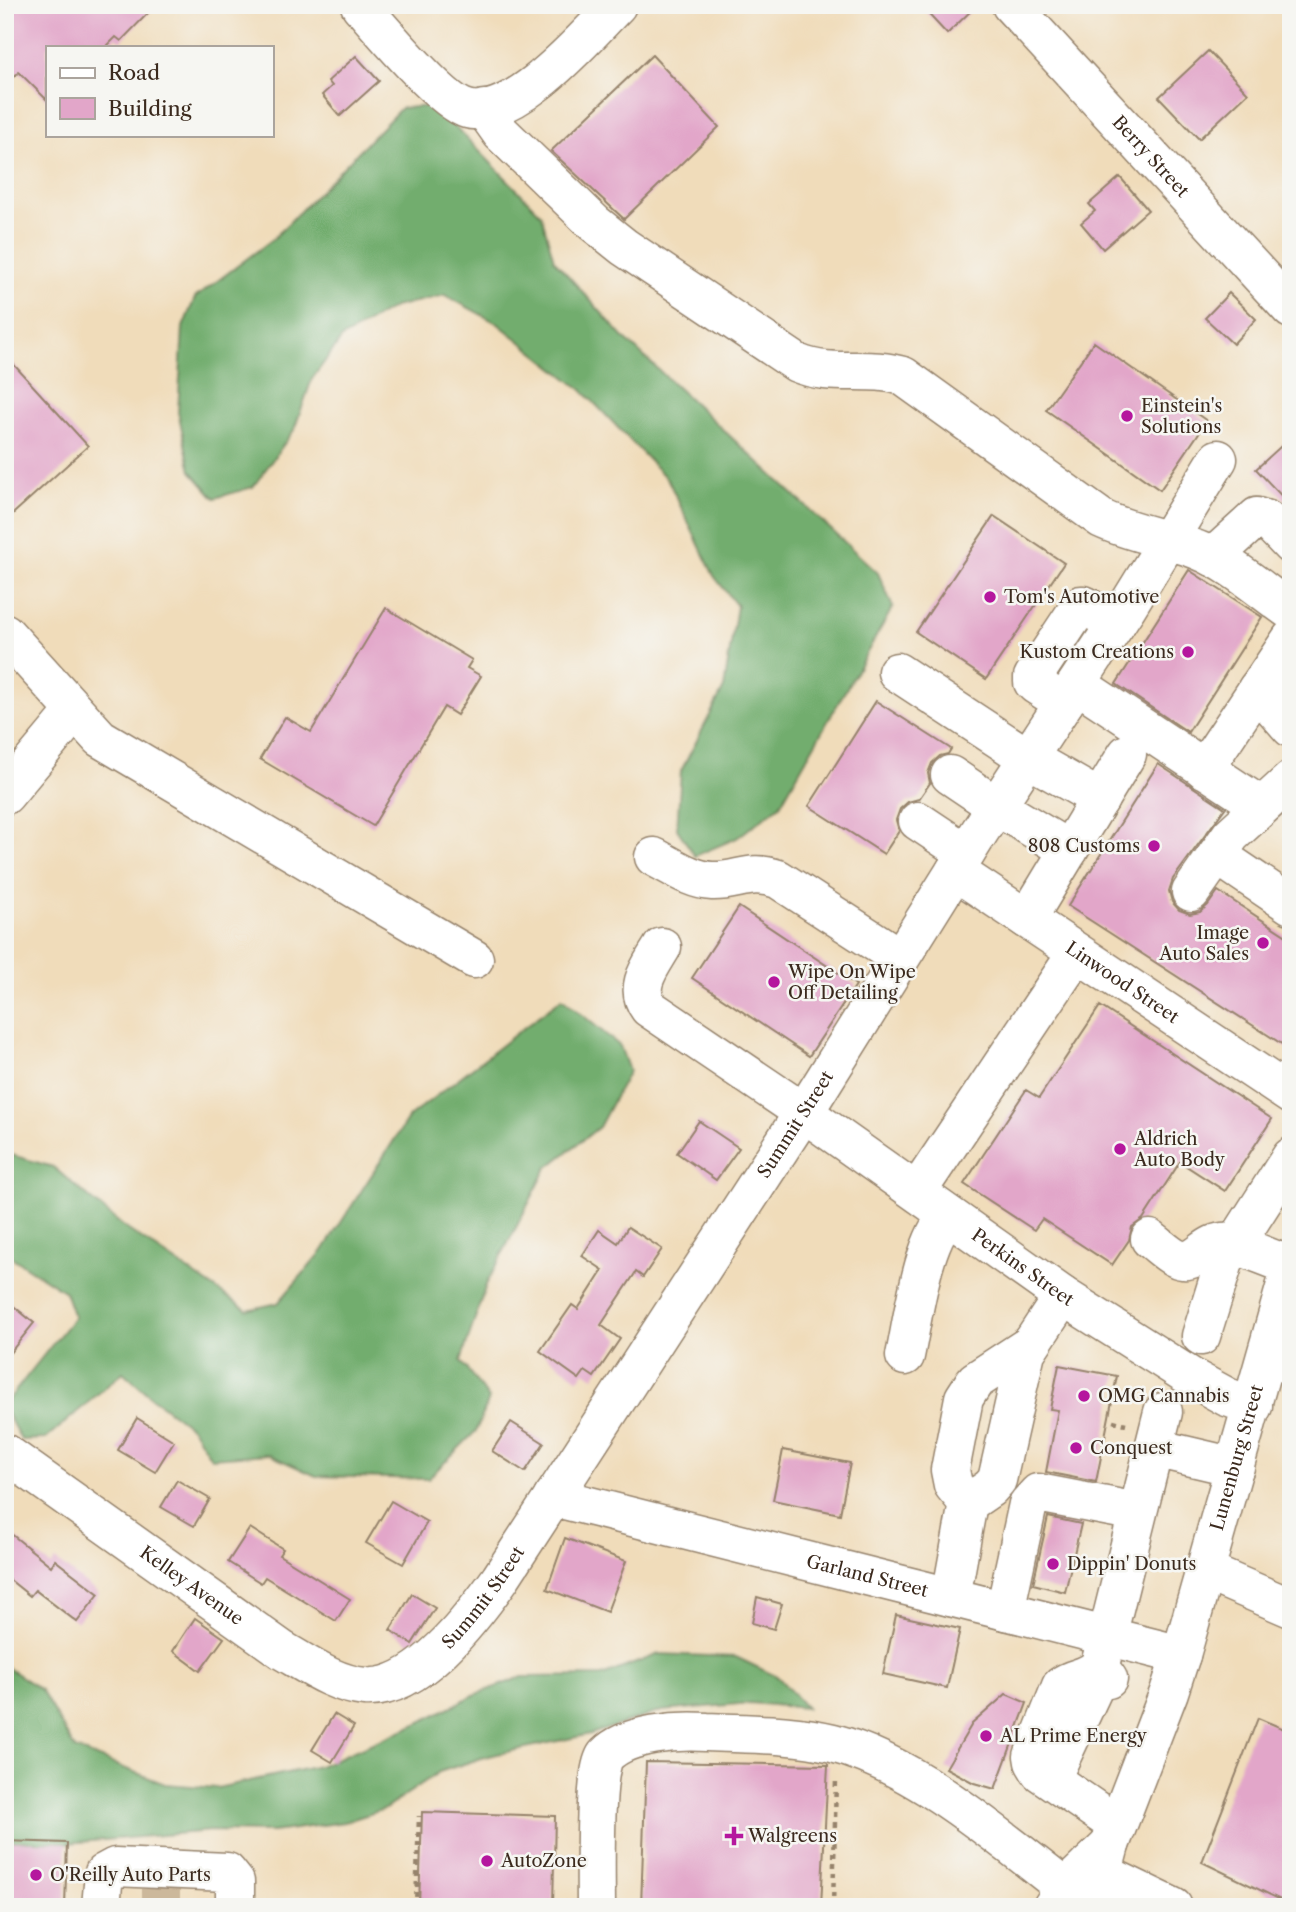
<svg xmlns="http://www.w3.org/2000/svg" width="1296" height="1912" viewBox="0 0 1296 1912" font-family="'Libre Caslon Text',serif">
<rect width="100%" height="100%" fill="#f6f6f2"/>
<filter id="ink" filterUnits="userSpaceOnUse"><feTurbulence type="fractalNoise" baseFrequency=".0143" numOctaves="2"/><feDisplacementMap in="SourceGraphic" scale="14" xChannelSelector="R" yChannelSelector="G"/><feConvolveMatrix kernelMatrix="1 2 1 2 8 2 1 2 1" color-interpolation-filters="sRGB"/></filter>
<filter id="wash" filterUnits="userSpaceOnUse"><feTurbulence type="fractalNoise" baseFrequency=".00686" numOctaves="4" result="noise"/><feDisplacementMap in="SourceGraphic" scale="28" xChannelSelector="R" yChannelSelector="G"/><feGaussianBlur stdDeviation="1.57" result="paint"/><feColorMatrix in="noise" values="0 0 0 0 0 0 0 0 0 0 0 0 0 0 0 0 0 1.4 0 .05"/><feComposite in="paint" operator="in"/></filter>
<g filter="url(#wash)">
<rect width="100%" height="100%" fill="#f0dcba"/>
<g fill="#72ad6e" stroke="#566c46" stroke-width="2">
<polygon points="435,106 541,214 554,260 625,339 878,573 893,607 780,805 737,838 695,856 677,829 681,771 724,688 737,606 714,576 668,480 582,390 497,323 445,295 394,307 342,338 312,379 294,430 253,487 215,498 191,471 178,412 183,327 195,298 273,239 401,108"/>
<polygon points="562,998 620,1046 629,1071 599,1127 547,1168 486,1285 461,1361 489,1399 476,1431 428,1479 316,1476 268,1454 211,1458 192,1428 151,1397 123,1372 46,1439 21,1440 5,1410 5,1404 74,1317 65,1292 5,1253 5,1153 53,1167 124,1227 247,1310 278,1303 322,1252 409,1117"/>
<polygon points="659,1654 736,1657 778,1677 806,1708 750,1703 662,1711 591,1734 488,1756 439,1772 385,1809 344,1822 273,1832 211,1831 67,1843 5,1841 5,1666 41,1690 75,1749 165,1784 217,1788 319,1766 419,1723 474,1695 522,1677 602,1676"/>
</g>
<g id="blocks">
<g fill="#e2a6c9">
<polygon points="5,5 156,5 121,41 116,37 106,47 47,47 47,100 19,72 5,84"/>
<polygon points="920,5 977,5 947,34"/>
<polygon points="1208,51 1248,93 1199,139 1159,97"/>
<polygon points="652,55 719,127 624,219 551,151"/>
<polygon points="356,56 379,81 340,116 322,95 332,86 328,81"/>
<polygon points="1120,177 1148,210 1103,249 1081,223 1095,211 1089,204"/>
<polygon points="1229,293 1256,319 1233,344 1205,318"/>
<polygon points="1094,342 1207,421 1160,490 1046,410"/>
<polygon points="5,355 88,446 5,521"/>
<polygon points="1291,437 1291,506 1256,469"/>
<polygon points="994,516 1064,563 986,679 916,632"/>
<polygon points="1189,570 1262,617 1188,732 1116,684"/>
<polygon points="386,608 472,660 467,668 481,676 457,715 444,707 373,826 260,759 285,717 311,732"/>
<polygon points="876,701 951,749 948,754 940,756 932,763 928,773 930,783 919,799 908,802 900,809 896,820 899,831 884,854 809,806"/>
<polygon points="1158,764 1225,808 1173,879 1169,891 1172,902 1179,910 1190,914 1200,912 1208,905 1218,891 1291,939 1291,1050 1068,906"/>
<polygon points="739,907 856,985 809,1056 692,978"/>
<polygon points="1100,1006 1272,1119 1225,1191 1180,1162 1143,1219 1132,1227 1129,1240 1112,1265 1042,1219 1034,1230 964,1184 1026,1090 1039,1098"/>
<polygon points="699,1121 739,1148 716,1180 677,1153"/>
<polygon points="628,1227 662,1249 643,1277 636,1272 601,1325 620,1339 594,1377 585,1371 579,1379 540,1351 572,1305 578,1309 603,1270 582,1256 599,1230 618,1243"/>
<polygon points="5,1299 34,1323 5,1359"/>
<polygon points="1059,1365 1117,1376 1096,1482 1046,1472 1058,1410 1050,1409"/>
<polygon points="137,1418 174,1441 155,1472 118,1450"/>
<polygon points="511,1422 544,1443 525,1472 492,1451"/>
<polygon points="783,1450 850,1463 840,1514 773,1500"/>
<polygon points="177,1480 210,1499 194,1526 161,1507"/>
<polygon points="391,1501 427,1522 403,1564 366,1543"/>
<polygon points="1048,1517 1081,1524 1065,1592 1033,1584"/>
<polygon points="250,1528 283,1549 279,1555 350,1599 336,1621 265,1577 261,1583 228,1562"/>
<polygon points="5,1529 51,1566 55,1560 99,1594 77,1622 35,1590 30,1596 5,1576"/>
<polygon points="565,1538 626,1561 607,1612 547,1589"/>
<polygon points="412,1594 435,1608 412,1644 390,1630"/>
<polygon points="757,1597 782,1604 774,1629 752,1623"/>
<polygon points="896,1615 960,1629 947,1688 883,1674"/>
<polygon points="195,1618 224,1638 200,1671 173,1651"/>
<polygon points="1006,1694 1027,1703 995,1789 974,1783 946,1768 972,1724"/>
<polygon points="334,1714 354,1726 332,1762 312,1750"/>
<polygon points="1258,1718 1291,1732 1291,1905 1202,1862"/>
<polygon points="646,1762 828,1765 821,1907 641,1907"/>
<polygon points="422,1812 555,1816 553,1907 419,1907"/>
<polygon points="5,1841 67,1843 65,1907 5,1907"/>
</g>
</g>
</g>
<g filter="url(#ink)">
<use href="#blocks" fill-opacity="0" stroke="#96836c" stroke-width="2"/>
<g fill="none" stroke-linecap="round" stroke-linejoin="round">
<polyline stroke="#ccb89b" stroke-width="38" stroke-dasharray="38 19" stroke-linecap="butt" points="161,1907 161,1889"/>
<defs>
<g id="minor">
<path d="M360,5C379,27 443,103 467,109C514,122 587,35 617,5"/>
<path id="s1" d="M1011,5L1291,309"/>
<path d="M484,109L501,133L594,223L624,247L797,363C832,378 868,365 903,376L1102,519C1134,534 1168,538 1200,551C1231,563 1263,592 1291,611"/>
<polyline points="1213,557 1257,517 1267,520 1291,545"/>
<polyline points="5,633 100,738 474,959"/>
<polyline points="897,672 1028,758 1100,799"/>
<polyline points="1077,684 1261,806"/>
<polyline points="1257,689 1291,728"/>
<polyline points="1064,703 1036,685 1033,682 1033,677 1078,609 1081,605 1084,605 1116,624"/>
<polyline points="1204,769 1291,639"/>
<polyline points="950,775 996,806 1069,850"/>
<polyline points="5,795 75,711"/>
<polyline points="918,821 966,853"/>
<polyline points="1217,855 1291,905"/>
<path d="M654,857C672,866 691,880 712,881C738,882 749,869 778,879L900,958"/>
<path id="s2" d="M955,871L1291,1095"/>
<polyline points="1191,892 1231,835 1291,780"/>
<polyline points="1027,919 1127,754"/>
<path id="s3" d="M662,947C651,966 633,987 649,1008L803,1112L1063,1296L1194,1379L1227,1397L1253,1406"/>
<polyline points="917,1192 1077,953"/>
<path d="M1150,1239C1159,1245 1172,1259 1183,1260C1199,1262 1206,1240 1229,1242L1291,1266"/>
<polyline points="1201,1336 1224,1262 1291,1157"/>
<polyline points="1267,1355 1291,1366"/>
<path d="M905,1356C913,1319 922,1242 948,1216"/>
<polyline points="1154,1448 1163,1412"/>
<path id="s4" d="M5,1453L282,1650C308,1665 334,1684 365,1687C418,1691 473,1617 500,1579L813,1098L980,831L1127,607L1218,459"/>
<path id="s5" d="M553,1497L1181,1655"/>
<polyline points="968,1503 953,1485 950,1470 964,1398 975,1381 1030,1345"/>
<polyline points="1205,1571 1291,1608"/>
<polyline points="951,1597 968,1503 990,1488 997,1480 1026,1352 1063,1296"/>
<polyline points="1005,1611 1028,1504 1038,1493 1137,1512"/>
<path d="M1108,1679L1099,1667C1085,1680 1074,1676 1061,1686L1033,1756L1034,1762L1040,1772L1117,1825"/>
<polyline points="1051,1779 1095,1685 1154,1448 1235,1467"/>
<polyline points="1088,1866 1173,1907"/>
<polyline points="101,1907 104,1873 115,1867 227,1872 235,1882 235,1907"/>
<path d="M596,1907C596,1882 593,1768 606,1755C627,1733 679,1730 707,1732C749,1734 792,1733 833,1743C916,1765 999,1837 1065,1888"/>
</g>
<g id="major">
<polyline points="1052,1907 1065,1888 1110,1845"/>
<path id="s6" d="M1094,1907L1110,1845L1169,1692L1181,1655L1291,1267"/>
</g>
</defs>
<use href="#minor" stroke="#96836c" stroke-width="41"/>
<use href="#major" stroke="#96836c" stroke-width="41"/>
<g stroke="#96836c" stroke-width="4.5" stroke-dasharray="5 5" stroke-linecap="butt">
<polyline points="1113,1421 1126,1424"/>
<polyline points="416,1907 419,1816"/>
<polyline points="833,1907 836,1778"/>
</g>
<use href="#minor" stroke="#fff" stroke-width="38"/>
<use href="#major" stroke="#fff" stroke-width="38"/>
</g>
</g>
<g fill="#b5179e" stroke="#f6f6f2" stroke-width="2.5">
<circle cx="1127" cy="416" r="7"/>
<circle cx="990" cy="597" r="7"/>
<circle cx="1188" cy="652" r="7"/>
<circle cx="1154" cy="846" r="7"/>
<circle cx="1263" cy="943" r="7"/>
<circle cx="774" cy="982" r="7"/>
<circle cx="1120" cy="1149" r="7"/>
<circle cx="1084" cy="1396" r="7"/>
<circle cx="1076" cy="1448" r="7"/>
<circle cx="1053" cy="1564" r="7"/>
<circle cx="986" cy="1736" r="7"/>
<path d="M730.5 1825.5h7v7h7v7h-7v7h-7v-7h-7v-7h7z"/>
<circle cx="487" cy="1861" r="7"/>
<circle cx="36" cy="1875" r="7"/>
</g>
<g text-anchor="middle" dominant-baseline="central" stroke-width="5" stroke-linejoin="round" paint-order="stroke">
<g font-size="18" fill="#3b2a1e" stroke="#f6f6f2">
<text stroke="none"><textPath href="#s1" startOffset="206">Berry Street</textPath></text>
<text stroke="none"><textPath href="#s2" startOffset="201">Linwood Street</textPath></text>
<text stroke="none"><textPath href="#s4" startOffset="1153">Summit Street</textPath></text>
<text stroke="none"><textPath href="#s3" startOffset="522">Perkins Street</textPath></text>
<text stroke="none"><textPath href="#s6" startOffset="472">Lunenburg Street</textPath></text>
<text stroke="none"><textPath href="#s5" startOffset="324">Garland Street</textPath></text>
<text stroke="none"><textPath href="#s4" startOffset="229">Kelley Avenue</textPath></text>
<text stroke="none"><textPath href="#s4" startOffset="586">Summit Street</textPath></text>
</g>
<g font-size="18" fill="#3b2a1e" stroke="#f6f6f2" text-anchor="start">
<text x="1141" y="406">Einstein's<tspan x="1141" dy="21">Solutions</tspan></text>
<text x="1004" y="597">Tom's Automotive</text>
<text x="1174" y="652" text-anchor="end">Kustom Creations</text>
<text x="1140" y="846" text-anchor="end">808 Customs</text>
<text x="1249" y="933" text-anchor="end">Image<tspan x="1249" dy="21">Auto Sales</tspan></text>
<text x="788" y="972">Wipe On Wipe<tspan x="788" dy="21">Off Detailing</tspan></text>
<text x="1134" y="1139">Aldrich<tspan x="1134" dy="21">Auto Body</tspan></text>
<text x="1098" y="1396">OMG Cannabis</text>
<text x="1090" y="1448">Conquest</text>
<text x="1067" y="1564">Dippin' Donuts</text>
<text x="1000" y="1736">AL Prime Energy</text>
<text x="748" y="1836">Walgreens</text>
<text x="501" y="1861">AutoZone</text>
<text x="50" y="1875">O'Reilly Auto Parts</text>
</g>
</g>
<rect width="1296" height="1912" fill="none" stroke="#f6f6f2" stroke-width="28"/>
<rect x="46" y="46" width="228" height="91" fill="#f6f6f2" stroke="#aba49d" stroke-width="2"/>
<rect x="60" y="68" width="35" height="10" fill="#ffffff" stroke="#aba49d" stroke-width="2"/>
<text x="108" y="80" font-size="21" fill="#3b2a1e">Road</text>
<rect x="60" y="98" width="35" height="21" fill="#e2a6c9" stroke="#aba49d" stroke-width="2"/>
<text x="108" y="116" font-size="21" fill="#3b2a1e">Building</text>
</svg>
